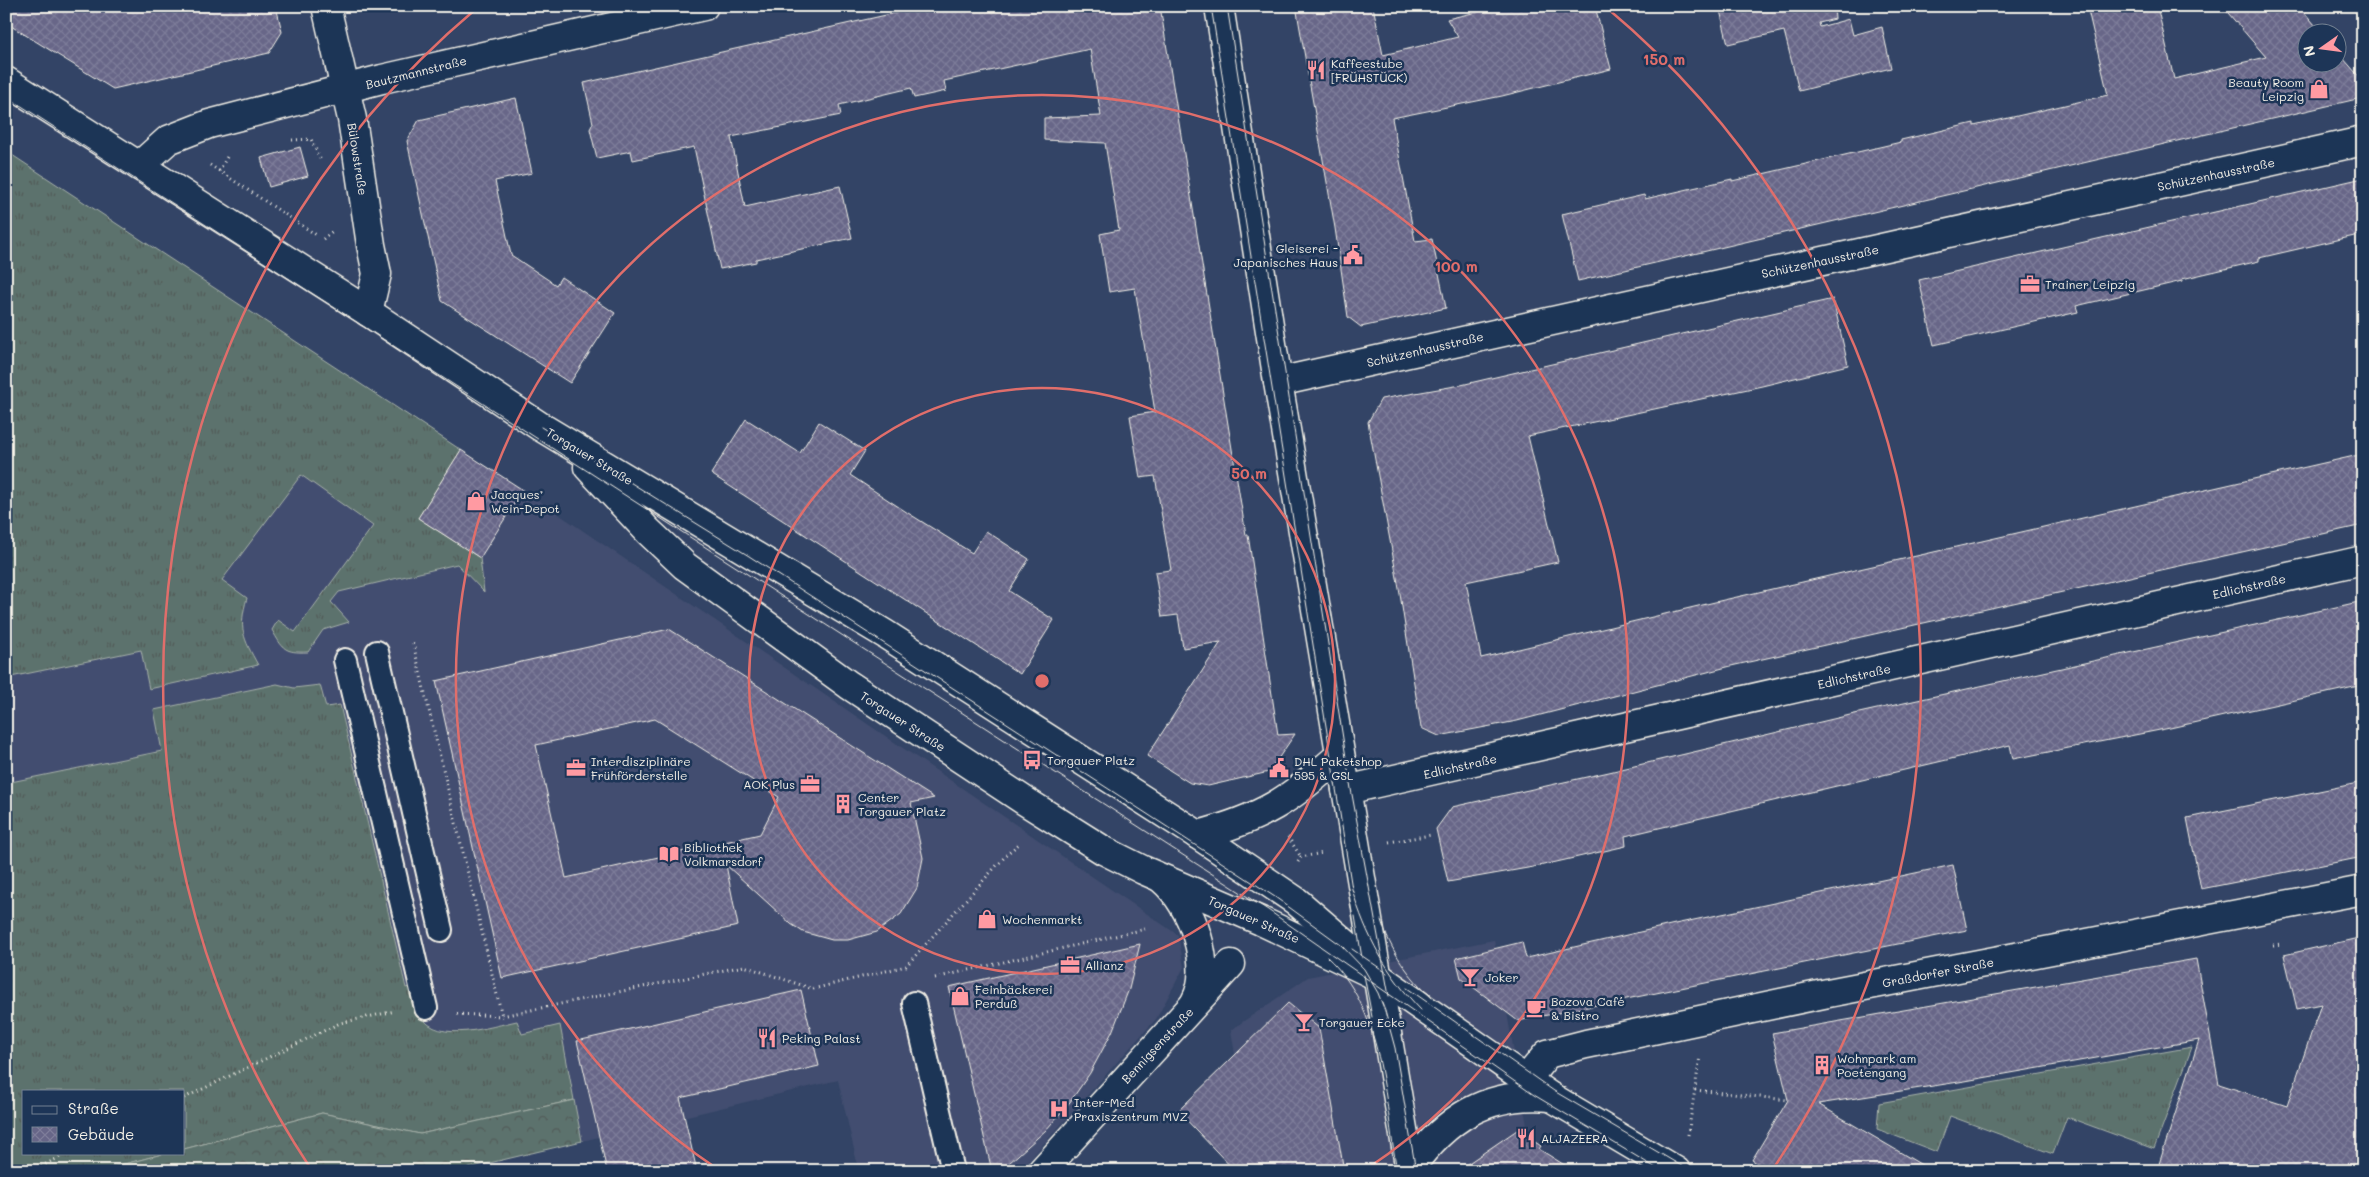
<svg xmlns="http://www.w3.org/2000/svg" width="2369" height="1177" viewBox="0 0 2369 1177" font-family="Mali,sans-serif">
<defs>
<pattern id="grass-tufts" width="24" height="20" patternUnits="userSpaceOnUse" patternTransform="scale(1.25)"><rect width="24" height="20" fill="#5c726d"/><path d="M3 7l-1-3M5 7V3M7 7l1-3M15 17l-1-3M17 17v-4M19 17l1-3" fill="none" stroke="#525b58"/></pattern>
<pattern id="forest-crowns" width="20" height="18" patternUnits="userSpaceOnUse" patternTransform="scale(1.25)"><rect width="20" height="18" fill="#5c726d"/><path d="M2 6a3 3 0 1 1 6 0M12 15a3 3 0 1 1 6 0" fill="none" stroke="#525b58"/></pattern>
<pattern id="building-cross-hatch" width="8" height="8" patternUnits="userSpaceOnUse" patternTransform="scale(1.25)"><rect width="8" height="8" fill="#676688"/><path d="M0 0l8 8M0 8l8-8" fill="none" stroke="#7d7c99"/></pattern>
</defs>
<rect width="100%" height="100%" fill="#346"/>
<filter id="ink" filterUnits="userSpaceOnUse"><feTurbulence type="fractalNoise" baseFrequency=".02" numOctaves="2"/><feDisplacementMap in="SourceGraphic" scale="10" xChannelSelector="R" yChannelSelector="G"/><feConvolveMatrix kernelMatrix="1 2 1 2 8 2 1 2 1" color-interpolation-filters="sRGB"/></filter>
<g filter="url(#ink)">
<g fill="#434e70">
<polygon points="301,474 374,526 294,632 278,621 308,652 323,630 349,622 331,602 339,592 458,564 484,591 480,558 523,490 1178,935 1184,967 1156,1019 1019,1171 859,1171 838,1080 582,1141 560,1025 522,1034 517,1021 463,1033 442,1030 428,1024 421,1016 411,987 406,989 340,705 326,707 320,685 294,688 277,684 154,710 162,751 6,783 6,678 141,650 150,688 257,664 245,641 241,618 247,598 222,580"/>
<polygon points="1494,940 1535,1171 1254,1171 1231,1030 1308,977"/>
</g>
<g fill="url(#grass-tufts)" stroke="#a8b2aa">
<path d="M6,151L461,450L418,518L480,558L484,592L457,564L339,592L331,602L349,622L323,630L308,652C284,653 283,649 272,630L278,620L295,632L373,526L301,475L222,580L247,598C238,628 243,638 258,665L149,689L141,650L6,678Z"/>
<path d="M277,684L294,688L320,685L326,707L340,705L406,988L411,986C414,996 416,1008 421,1016C438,1045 492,1026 517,1021L522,1034L560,1025L574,1100L420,1134L322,1113L184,1149V1091H24V1153H166L98,1171H6V783L162,751L154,710Z"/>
<polygon points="2192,1047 2154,1149 2067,1117 2053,1154 1950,1116 1937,1152 1877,1129 1879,1103"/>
</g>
<polygon fill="url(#forest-crowns)" stroke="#a8b2aa" points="574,1100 582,1141 456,1171 98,1171 166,1153 184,1153 184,1149 322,1113 420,1134"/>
<g fill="url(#building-cross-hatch)" stroke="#f4f1e8" fill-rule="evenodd">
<polygon points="6,6 276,6 282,32 269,53 113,89 6,23"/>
<polygon points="926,6 1160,6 1246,535 1248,535 1278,735 1295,734 1269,772 1208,786 1190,783 1147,756 1221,642 1183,648 1178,615 1162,617 1155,572 1171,570 1155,476 1140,478 1130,416 1155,412 1135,288 1109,292 1100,234 1119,230 1105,143 1044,140 1044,118 1101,116 1090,49 944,81 946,91 914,98 911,88 839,105 841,115 731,137 745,207 840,186 852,238 756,259 756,262 720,269 694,147 633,160 631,151 597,158 590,129 593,123 584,83"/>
<polygon points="1296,6 1373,6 1383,55 1458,37 1447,19 1481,11 1480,6 1595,6 1611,69 1502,96 1392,118 1415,241 1432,239 1446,308 1361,327 1348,317 1335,228"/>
<polygon points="1719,6 1834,6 1835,19 1819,23 1820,27 1849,19 1853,35 1882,27 1891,68 1799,91 1784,31 1728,44"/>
<polygon points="2087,6 2157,6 2174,79 2266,57 2222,6 2299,6 2321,32 2306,32 2306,62 2336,62 2336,50 2363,81 2363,88 2357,99 1578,281 1562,214 1644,195 1645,199 1732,179 1732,181 1901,142 1901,140 1974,123 1974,126 2108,95"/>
<polygon points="516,98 532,173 495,181 511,255 556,285 561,277 615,313 570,383 442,301 407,141 419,120"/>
<polygon points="300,147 308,176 269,187 261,158"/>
<polygon points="2363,178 2363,234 2259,258 2259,261 2182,279 2182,281 2076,306 2078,312 1934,345 1919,280"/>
<polygon points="1833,299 1848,365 1762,386 1528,436 1558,562 1466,582 1481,658 1715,602 2363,454 2363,525 1731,666 1517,721 1439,736 1421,728 1400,594 1368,422 1381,399 1461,385"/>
<polygon points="746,419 800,453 819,422 865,451 850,475 908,513 972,553 986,531 1029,559 1009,591 1054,620 1020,674 711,474"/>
<polygon points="461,450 523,490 480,558 418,518"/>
<polygon points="2363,601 2363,685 2170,728 2013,759 2010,745 1625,836 1626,846 1539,866 1448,882 1436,829 1452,807 1609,772 1850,715"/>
<path d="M669,629L934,798L911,803L923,858L917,888L901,914L877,932L848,940H832L803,932L791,924L726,865L738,926L502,978L436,681ZM655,719L779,797L760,834L566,878L536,745Z"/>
<polygon points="2363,782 2363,857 2201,889 2187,818"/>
<polygon points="1953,865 1967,930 1518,1021 1461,978 1456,958 1522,942 1526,958 1675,924"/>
<polygon points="2363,937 2363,1171 2180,1171 2159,1164 2199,1040 1965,1081 1818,1104 1932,1171 1771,1171 1752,1160 1788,1100 1772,1033 2196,959 2219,1084 2287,1106 2321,1004 2297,1009 2284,955"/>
<polygon points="1140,944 1129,989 1112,1032 1090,1073 1070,1102 1046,1130 1000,1171 992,1171 949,987"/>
<polygon points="801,990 819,1066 680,1098 697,1171 607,1171 577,1041"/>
<polygon points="1288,1003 1319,1028 1344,1171 1235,1171 1178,1111"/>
<polygon points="1517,1130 1541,1146 1539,1149 1574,1171 1457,1171"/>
</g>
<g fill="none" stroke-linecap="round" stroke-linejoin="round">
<defs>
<g id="lane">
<polyline points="377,652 441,930"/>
<polyline points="345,660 426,1008"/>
<polyline points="914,1003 953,1171"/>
</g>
<g id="street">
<polyline points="326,6 352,119 371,245 377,274 368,312"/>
<polyline points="139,166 168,140 209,124 382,79 704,6"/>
<polyline points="1278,382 2363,141"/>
<polyline points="1346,790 2363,560"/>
<path d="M1162,879C1192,904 1215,967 1195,1002"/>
<polyline points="1526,1080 1547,1054 1586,1044 1828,993 2363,890"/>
<polyline points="1042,1171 1231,964"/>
</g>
<g id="secondary">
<polyline points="1219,6 1278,382 1410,1171"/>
<polyline points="6,81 368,312 541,427 885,634 1198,835 1296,901 1347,945 1377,976"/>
<polyline points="588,467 648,531 685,566 849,685 1025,801 1103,850 1143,870 1261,921 1377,976 1551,1097 1676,1171"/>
<path d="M1198,835C1263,818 1290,800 1340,755"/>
<path d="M1410,1168C1446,1118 1487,1091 1551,1097"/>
</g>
</defs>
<use href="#lane" stroke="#f4f1e8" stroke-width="26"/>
<use href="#street" stroke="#f4f1e8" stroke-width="31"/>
<use href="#secondary" stroke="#f4f1e8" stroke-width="31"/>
<g stroke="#f4f1e8" stroke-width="3" stroke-dasharray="1 4" stroke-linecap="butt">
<polyline points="292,140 311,139 321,161"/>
<polyline points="210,165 318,236"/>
<polyline points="219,171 227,157 230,156"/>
<polyline points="323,239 334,230"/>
<polyline points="413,643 502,1016"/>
<polyline points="1288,837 1301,857"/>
<polyline points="1389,842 1431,835"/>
<polyline points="1298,862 1301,857 1323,853"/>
<polyline points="2273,945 2282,944"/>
<polyline points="935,978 1145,929"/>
<polyline points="457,1014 502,1016 744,966 813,989 906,966 1009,852 1019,844"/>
<polyline points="1695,1090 1788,1100"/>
<polyline points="184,1098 340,1023 395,1011"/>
<polyline points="1688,1135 1700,1056"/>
<polyline points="32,1171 68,1153"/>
</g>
<use href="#lane" stroke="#1d3557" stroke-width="22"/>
<use href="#street" stroke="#1d3557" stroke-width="28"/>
<use href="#secondary" stroke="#1d3557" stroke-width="28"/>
<g stroke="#f4f1e8" stroke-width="1">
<path d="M1211,6L1352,889C1366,936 1387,975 1421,1010"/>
<polyline points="1227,6 1351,789 1389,996"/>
<polyline points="6,96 1268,910 1534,1095 1661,1171"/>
<polyline points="541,427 749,556 1135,806 1275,897 1341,945 1364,969 1378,993 1385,1011 1395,1048 1416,1171"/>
<polyline points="1355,916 1362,958"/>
<path d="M1381,920C1390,950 1409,977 1432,998"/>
<polyline points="1352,949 1387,973"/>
<path d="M1327,957C1384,1009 1384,1099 1397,1171"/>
<polyline points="1364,975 1372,1017"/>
<polyline points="1407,988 1554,1091 1690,1171"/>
</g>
</g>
</g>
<g fill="none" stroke="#e06e6b" stroke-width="2.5">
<circle cx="1042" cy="681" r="293"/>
<path d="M719 1170A586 586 0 1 1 1365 1170"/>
<path d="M309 1166A879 879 0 0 1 477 8M1607 8A879 879 0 0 1 1775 1166"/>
</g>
<defs>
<symbol id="restaurant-bare" viewBox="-9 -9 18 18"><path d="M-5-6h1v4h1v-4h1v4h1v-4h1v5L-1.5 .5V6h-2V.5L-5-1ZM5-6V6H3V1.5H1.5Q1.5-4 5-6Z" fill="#ff9aa2" stroke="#1d3557" stroke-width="2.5" paint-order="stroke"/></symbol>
<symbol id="shop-bare" viewBox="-9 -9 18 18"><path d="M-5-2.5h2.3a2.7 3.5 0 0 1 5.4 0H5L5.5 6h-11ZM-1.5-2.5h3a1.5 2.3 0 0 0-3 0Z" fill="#ff9aa2" stroke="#1d3557" stroke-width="2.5" paint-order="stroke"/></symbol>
<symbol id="civic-bare" viewBox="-9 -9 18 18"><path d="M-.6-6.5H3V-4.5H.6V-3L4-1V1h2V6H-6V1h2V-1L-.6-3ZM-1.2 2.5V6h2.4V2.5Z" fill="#ff9aa2" stroke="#1d3557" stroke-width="2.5" paint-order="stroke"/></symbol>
<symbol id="office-bare" viewBox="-9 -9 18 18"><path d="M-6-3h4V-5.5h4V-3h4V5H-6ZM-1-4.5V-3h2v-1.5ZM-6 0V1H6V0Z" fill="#ff9aa2" stroke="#1d3557" stroke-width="2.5" paint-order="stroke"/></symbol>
<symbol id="bus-bare" viewBox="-9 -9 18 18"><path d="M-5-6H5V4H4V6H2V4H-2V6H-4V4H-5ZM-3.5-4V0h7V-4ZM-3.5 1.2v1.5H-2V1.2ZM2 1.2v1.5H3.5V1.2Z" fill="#ff9aa2" stroke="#1d3557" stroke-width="2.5" paint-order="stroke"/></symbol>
<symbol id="building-bare" viewBox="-9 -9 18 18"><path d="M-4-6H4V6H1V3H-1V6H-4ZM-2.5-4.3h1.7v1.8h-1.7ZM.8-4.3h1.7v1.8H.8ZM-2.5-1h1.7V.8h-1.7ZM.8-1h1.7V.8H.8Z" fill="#ff9aa2" stroke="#1d3557" stroke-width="2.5" paint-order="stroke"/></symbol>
<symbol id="library-bare" viewBox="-9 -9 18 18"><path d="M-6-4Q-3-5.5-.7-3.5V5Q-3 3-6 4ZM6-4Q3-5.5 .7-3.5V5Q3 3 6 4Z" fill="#ff9aa2" stroke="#1d3557" stroke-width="2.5" paint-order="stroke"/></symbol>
<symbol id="bar-bare" viewBox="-9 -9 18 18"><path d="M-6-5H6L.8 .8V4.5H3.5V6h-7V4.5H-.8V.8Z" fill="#ff9aa2" stroke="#1d3557" stroke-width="2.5" paint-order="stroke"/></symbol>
<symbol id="cafe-bare" viewBox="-9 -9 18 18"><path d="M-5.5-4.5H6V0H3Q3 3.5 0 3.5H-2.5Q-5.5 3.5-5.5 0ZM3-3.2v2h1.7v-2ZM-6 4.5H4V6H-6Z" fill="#ff9aa2" stroke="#1d3557" stroke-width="2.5" paint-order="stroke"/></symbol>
<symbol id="hospital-bare" viewBox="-9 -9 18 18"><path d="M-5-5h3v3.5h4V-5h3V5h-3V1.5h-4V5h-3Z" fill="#ff9aa2" stroke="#1d3557" stroke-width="2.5" paint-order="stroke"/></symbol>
</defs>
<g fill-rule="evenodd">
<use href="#restaurant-bare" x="1302" y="56" width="28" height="28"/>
<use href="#shop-bare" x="2305" y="75" width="28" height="28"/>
<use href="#civic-bare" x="1339" y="241" width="28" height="28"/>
<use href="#office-bare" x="2016" y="270" width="28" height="28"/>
<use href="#shop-bare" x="462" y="487" width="28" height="28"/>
<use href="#bus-bare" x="1018" y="746" width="28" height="28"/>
<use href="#office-bare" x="562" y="754" width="28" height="28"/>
<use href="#civic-bare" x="1265" y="754" width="28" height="28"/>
<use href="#office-bare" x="796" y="770" width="28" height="28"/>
<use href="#building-bare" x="829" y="790" width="28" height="28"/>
<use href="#library-bare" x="655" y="840" width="28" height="28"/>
<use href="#shop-bare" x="973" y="905" width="28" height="28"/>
<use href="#office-bare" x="1056" y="951" width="28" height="28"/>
<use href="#bar-bare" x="1456" y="963" width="28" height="28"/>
<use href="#shop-bare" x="946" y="982" width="28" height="28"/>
<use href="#cafe-bare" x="1522" y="994" width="28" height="28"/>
<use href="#bar-bare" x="1290" y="1008" width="28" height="28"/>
<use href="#restaurant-bare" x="753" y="1024" width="28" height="28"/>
<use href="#building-bare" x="1808" y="1051" width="28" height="28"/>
<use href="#hospital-bare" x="1045" y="1095" width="28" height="28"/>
<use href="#restaurant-bare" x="1512" y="1124" width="28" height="28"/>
</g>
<g text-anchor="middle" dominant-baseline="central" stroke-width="5" stroke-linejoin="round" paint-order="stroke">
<g font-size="12" fill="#f4f1e8" stroke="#1d3557" text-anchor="start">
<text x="1331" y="63">Kaffeestube<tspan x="1331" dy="14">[FRÜHSTÜCK)</tspan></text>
<text x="2304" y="82" text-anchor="end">Beauty Room<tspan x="2304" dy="14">Leipzig</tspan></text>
<text x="1338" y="248" text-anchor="end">Gleiserei -<tspan x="1338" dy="14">Japanisches Haus</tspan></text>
<text x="2045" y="284">Trainer Leipzig</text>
<text x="491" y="494">Jacques’<tspan x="491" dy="14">Wein-Depot</tspan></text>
<text x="1047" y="760">Torgauer Platz</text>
<text x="591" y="761">Interdisziplinäre<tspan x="591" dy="14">Frühförderstelle</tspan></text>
<text x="1294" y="761">DHL Paketshop<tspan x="1294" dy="14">595 &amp; GSL</tspan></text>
<text x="795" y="784" text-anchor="end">AOK Plus</text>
<text x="858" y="797">Center<tspan x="858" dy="14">Torgauer Platz</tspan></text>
<text x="684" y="847">Bibliothek<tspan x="684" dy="14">Volkmarsdorf</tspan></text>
<text x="1002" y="919">Wochenmarkt</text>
<text x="1085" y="965">Allianz</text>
<text x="1485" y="977">Joker</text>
<text x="975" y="989">Feinbäckerei<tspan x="975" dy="14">Perduß</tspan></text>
<text x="1551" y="1001">Bozova Café<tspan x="1551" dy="14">&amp; Bistro</tspan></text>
<text x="1319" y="1022">Torgauer Ecke</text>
<text x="782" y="1038">Peking Palast</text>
<text x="1837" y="1058">Wohnpark am<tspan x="1837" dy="14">Poetengang</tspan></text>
<text x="1074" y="1102">Inter-Med<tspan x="1074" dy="14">Praxiszentrum MVZ</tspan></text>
<text x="1541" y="1138">ALJAZEERA</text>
</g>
<g font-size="12" fill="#f4f1e8" stroke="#1d3557">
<text transform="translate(416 72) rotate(-14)">Bautzmannstraße</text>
<text transform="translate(358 159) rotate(81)">Bülowstraße</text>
<text transform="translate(2216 174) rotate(-12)">Schützenhausstraße</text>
<text transform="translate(1820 261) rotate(-12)">Schützenhausstraße</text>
<text transform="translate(1425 349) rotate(-13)">Schützenhausstraße</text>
<text transform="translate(590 456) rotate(31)">Torgauer Straße</text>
<text transform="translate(2249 586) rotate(-13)">Edlichstraße</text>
<text transform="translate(1854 676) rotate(-13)">Edlichstraße</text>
<text transform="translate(903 721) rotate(33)">Torgauer Straße</text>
<text transform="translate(1460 766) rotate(-13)">Edlichstraße</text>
<text transform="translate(1254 919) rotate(24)">Torgauer Straße</text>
<text transform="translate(1938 972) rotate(-11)">Graßdorfer Straße</text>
<text transform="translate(1157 1045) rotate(-47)">Bennigsenstraße</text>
</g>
</g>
<circle cx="1042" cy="681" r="8" fill="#e06e6b" stroke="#1d3557" stroke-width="2.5"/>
<g font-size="15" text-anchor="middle" font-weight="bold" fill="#e06e6b" stroke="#1d3557" stroke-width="5" stroke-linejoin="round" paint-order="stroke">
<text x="1664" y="65">150 m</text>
<text x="1456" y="272">100 m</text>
<text x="1249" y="479">50 m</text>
</g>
<rect width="2369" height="1177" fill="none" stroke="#1d3557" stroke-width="25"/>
<rect x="12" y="12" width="2344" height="1152" fill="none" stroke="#f4f1e8" stroke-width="2" filter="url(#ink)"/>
<rect x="22" y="1090" width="162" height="65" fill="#1d3557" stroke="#738091"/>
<rect x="32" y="1106" width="25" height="8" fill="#1d3557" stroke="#738091"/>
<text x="68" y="1114" font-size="15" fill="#f4f1e8">Straße</text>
<rect x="32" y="1127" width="25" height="15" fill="url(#building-cross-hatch)" stroke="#738091"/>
<text x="68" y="1140" font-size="15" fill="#f4f1e8">Gebäude</text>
<g transform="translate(2322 48) rotate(256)"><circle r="24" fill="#1d3557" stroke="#738091"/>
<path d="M0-4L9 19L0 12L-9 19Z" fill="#ff9aa2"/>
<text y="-8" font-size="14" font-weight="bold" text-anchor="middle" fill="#f4f1e8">N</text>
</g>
</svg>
